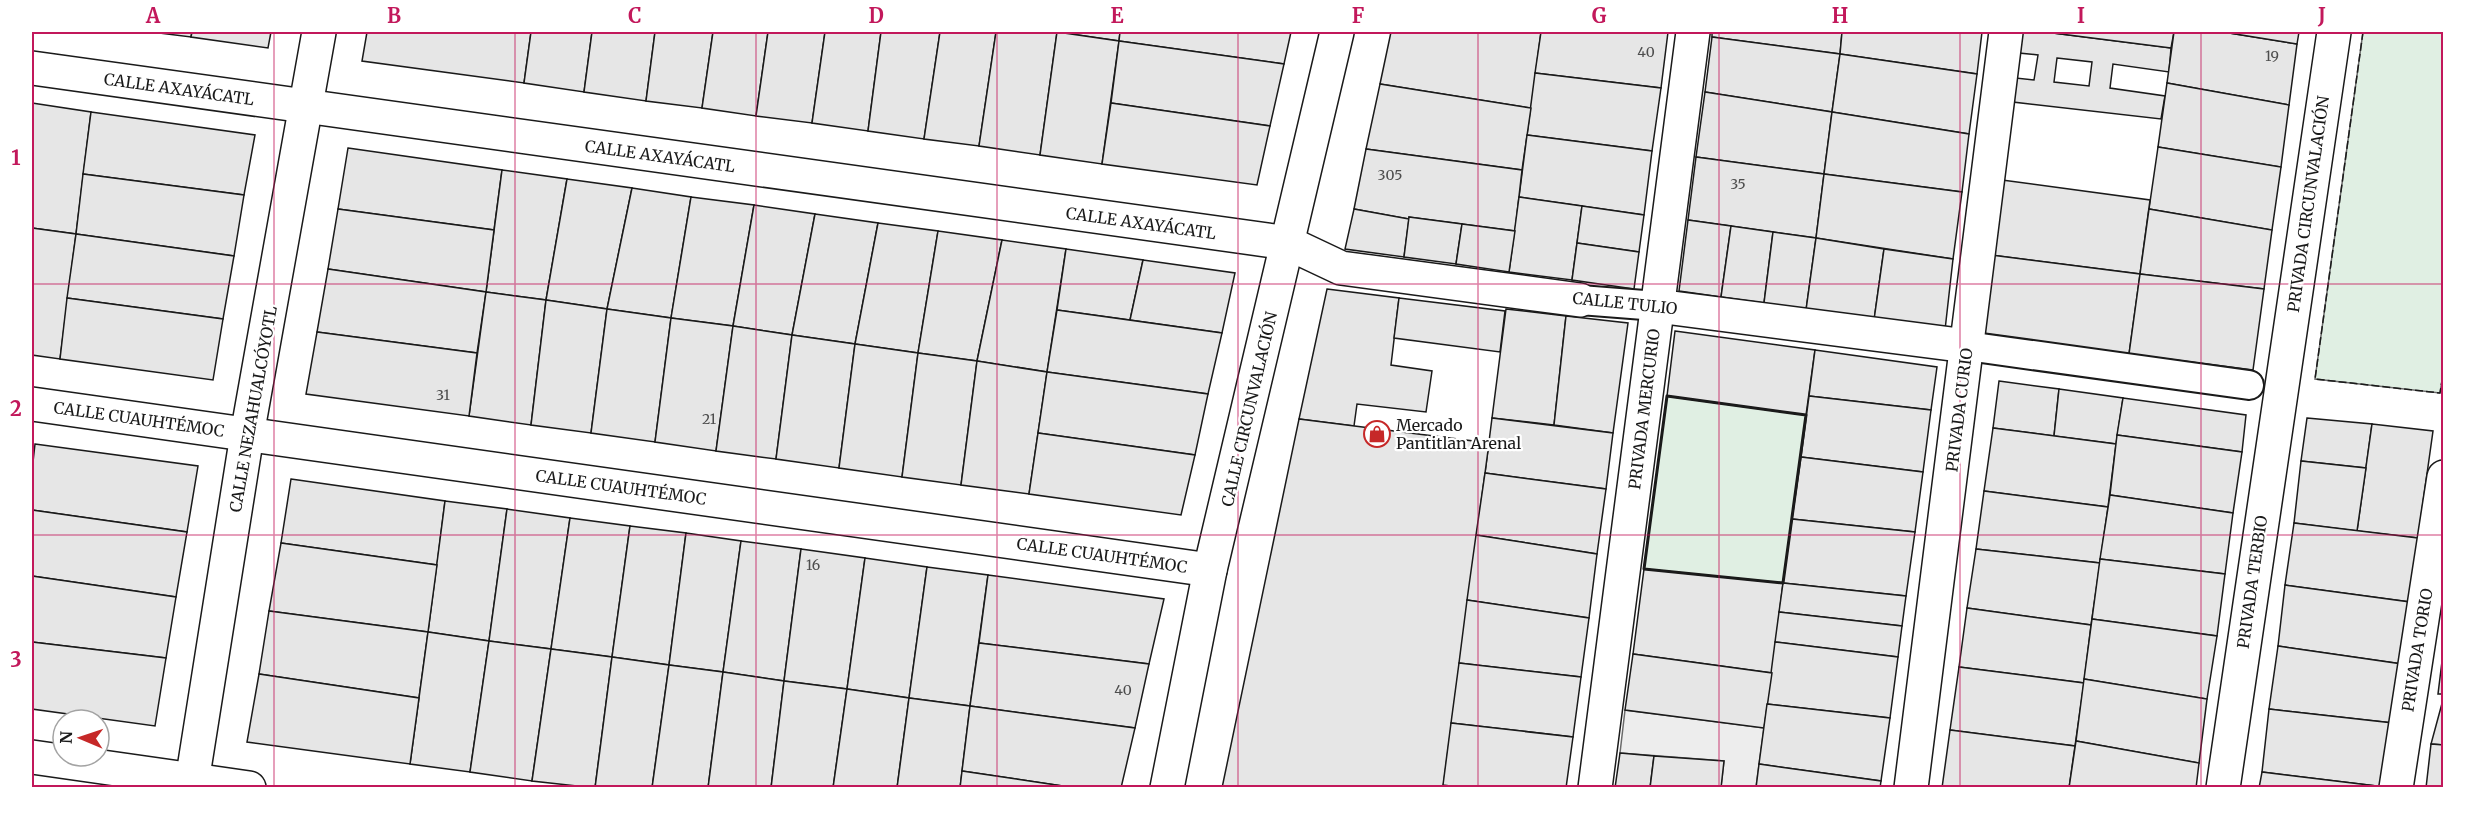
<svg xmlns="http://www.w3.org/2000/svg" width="2475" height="819" viewBox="0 0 2475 819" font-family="Merriweather,serif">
<rect width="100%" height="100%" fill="#fff"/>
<g fill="#e0efe3" stroke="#6a6a6a" stroke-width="1.5">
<polygon points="2363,32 2443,32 2444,368 2440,393 2315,379"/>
<polygon points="1667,396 1806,415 1783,583 1644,569"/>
</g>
<polygon fill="#ededed" stroke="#6a6a6a" stroke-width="1.5" points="1625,710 1764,728 1756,787 1721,787 1724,761 1620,753"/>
<g fill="#e6e6e6" stroke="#1a1a1a" stroke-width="1.5" fill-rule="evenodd">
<polygon points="151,32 192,32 191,37"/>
<polygon points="192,32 271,32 268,48 191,37"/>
<polygon points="367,32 531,32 524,83 362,61"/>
<polygon points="531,32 592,32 584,92 524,83"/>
<polygon points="592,32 655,32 646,101 584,92"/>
<polygon points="655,32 713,32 702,108 646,101"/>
<polygon points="713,32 768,32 756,116 702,108"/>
<polygon points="768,32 825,32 812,123 756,116"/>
<polygon points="825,32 881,32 868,131 812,123"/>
<polygon points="881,32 940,32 924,139 868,131"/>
<polygon points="940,32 996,32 979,146 924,139"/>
<polygon points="996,32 1057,32 1040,155 979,146"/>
<polygon points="1057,32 1120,32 1119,41"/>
<polygon points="1057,32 1119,41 1102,164 1040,155"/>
<polygon points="1120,32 1291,32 1284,64 1119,41"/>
<polygon points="1391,32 1541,32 1531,108 1380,84"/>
<polygon points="1541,32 1668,32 1661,88 1535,73"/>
<polygon points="1712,32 1842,32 1840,54 1712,37"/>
<polygon points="1842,32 1982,32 1977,74 1840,54"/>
<path d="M2022,32H2045L2171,48L2169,72L2113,64L2110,88L2165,96L2161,119L2013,102L2016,78L2034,80L2038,55L2019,53ZM2057,58L2092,62L2089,86L2054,82Z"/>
<polygon points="2045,32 2174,32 2171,48"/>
<polygon points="2174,32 2223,32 2297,44 2289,105 2167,83"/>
<polygon points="2223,32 2299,32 2297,44"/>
<polygon points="1712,37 1840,54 1832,112 1705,92"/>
<polygon points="1119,41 1284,64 1270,126 1111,103"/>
<polygon points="1840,54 1977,74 1969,134 1832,112"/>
<polygon points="1535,73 1661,88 1652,151 1527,135"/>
<polygon points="2167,83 2289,105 2281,167 2158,147"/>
<polygon points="1380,84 1531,108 1522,170 1366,149"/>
<polygon points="1705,92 1832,112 1824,174 1696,157"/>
<polygon points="32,103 91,112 76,234 32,228"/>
<polygon points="1111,103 1270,126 1257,185 1102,164"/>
<polygon points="91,112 255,135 244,195 83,174"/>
<polygon points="1832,112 1969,134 1962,192 1824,174"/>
<polygon points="1527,135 1652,151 1644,215 1519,197"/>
<polygon points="2158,147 2281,167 2272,230 2149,209"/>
<polygon points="348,148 502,170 494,230 338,209"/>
<polygon points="1366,149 1522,170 1515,231 1409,217 1409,219 1354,209"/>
<polygon points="1696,157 1824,174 1816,238 1688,220"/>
<polygon points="502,170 567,179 546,300 486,292"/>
<polygon points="83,174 244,195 234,256 76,234"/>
<polygon points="1824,174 1962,192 1953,259 1816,238"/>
<polygon points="567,179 632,188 607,309 546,300"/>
<polygon points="2002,180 2150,200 2140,274 1991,255"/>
<polygon points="632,188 691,197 671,318 607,309"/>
<polygon points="691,197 754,205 733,326 671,318"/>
<polygon points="1519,197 1582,206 1572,280 1509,272"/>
<polygon points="754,205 815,214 792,335 733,326"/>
<polygon points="1582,206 1644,215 1639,252 1577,243"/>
<polygon points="338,209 494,230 486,292 328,269"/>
<polygon points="1354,209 1409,219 1404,257 1345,249"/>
<polygon points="2149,209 2272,230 2264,289 2140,274"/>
<polygon points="815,214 878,223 855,344 792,335"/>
<polygon points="1409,217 1462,224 1456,264 1404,257"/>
<polygon points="1688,220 1731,226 1721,297 1679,291"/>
<polygon points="878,223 938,231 918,353 855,344"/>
<polygon points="1462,224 1515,231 1509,272 1456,264"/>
<polygon points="1731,226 1773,232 1764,303 1721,297"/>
<polygon points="32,228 76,234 60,359 32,355"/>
<polygon points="938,231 1002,240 977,361 918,353"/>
<polygon points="1773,232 1816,238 1806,310 1764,303"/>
<polygon points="76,234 234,256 223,319 67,298"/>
<polygon points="1816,238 1884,249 1874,320 1806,310"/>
<polygon points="1002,240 1066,249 1047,372 977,361"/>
<polygon points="1577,243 1639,252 1634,289 1572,280"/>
<polygon points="1066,249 1143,260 1130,320 1057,310"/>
<polygon points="1884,249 1953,259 1945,330 1874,320"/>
<polygon points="1991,255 2140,274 2129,354 1980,333"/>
<polygon points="1143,260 1235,273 1222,333 1130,320"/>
<polygon points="328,269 486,292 477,353 317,332"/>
<polygon points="2140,274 2264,289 2253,370 2129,354"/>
<polygon points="1327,289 1399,298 1391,365 1432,371 1426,412 1357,404 1354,426 1299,419"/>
<polygon points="486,292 546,300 531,425 469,416"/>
<polygon points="67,298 223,319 213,380 60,359"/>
<polygon points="1399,298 1505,311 1500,352 1394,338"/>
<polygon points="546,300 607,309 591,433 531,425"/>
<polygon points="607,309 671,318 655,442 591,433"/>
<polygon points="1506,309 1566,316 1554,425 1492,418"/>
<polygon points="1057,310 1222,333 1208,394 1047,372"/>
<polygon points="1566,316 1628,323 1613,433 1554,425"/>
<polygon points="671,318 733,326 716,451 655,442"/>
<polygon points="733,326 792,335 776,459 716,451"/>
<polygon points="1675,331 1815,350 1806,415 1667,396"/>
<polygon points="317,332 477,353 469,416 306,394"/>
<polygon points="792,335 855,344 839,468 776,459"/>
<polygon points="855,344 918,353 902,477 839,468"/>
<polygon points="1815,350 1937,367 1931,410 1809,396"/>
<polygon points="918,353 977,361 961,485 902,477"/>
<polygon points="977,361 1047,372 1029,494 961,485"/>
<polygon points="1047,372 1208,394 1195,455 1038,433"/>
<polygon points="1999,381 2059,389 2054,436 1993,428"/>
<polygon points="2059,389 2123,398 2116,444 2054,436"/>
<polygon points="1809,396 1931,410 1923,472 1801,457"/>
<polygon points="2123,398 2246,415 2242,452 2117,435"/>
<polygon points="1492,418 1613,433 1606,489 1485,473"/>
<polygon points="2307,418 2372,424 2366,468 2301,461"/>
<polygon points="1299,419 1489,443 1443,788 1222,788"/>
<polygon points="2372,424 2433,431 2418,538 2357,531"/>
<polygon points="1993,428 2116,444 2108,507 1984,491"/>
<polygon points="1038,433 1195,455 1181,515 1029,494"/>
<polygon points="2117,435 2242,452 2233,513 2110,495"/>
<polygon points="35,444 198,466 187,532 32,510 32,471"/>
<polygon points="1801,457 1923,472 1915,532 1792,519"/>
<polygon points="2301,461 2366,468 2357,531 2294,523"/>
<polygon points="1485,473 1606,489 1597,554 1476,535"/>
<polygon points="291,479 445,501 437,565 281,543"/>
<polygon points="1984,491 2108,507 2100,563 1976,549"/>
<polygon points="2110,495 2233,513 2225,574 2100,559"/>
<polygon points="445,501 507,509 489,641 428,632"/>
<polygon points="507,509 570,518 551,649 489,641"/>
<polygon points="32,510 187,532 176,597 32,576"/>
<polygon points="570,518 630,526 612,657 551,649"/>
<polygon points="1792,519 1915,532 1906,596 1783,583"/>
<polygon points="2294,523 2418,538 2410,602 2285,585"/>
<polygon points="630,526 686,533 669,665 612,657"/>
<polygon points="686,533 741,541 723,672 669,665"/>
<polygon points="1476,535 1597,554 1589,618 1467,600"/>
<polygon points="741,541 801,549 784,681 723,672"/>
<polygon points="281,543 437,565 428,632 269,611"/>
<polygon points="801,549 865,558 847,689 784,681"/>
<polygon points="1976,549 2100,563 2091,625 1967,608"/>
<polygon points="865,558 927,567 909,698 847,689"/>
<polygon points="2100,559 2225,574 2217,636 2092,619"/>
<polygon points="927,567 988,575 970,706 909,698"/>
<polygon points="1644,569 1783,583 1772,673 1633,654"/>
<polygon points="988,575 1164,599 1149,664 979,643"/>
<polygon points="32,576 176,597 166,658 32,642"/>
<polygon points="1783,583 1906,596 1902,626 1779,612"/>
<polygon points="2285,585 2410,602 2402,664 2278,646"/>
<polygon points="1467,600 1589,618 1581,677 1459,663"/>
<polygon points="1967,608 2091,625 2084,683 1959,667"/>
<polygon points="269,611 428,632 419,698 259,674"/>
<polygon points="1779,612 1902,626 1898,657 1775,642"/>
<polygon points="2092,619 2217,636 2207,699 2084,679"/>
<polygon points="428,632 489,641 470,772 410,764"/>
<polygon points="489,641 551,649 532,781 470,772"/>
<polygon points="32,642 166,658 155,726 32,709"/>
<polygon points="1775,642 1898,657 1890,718 1767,704"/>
<polygon points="979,643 1149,664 1135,728 970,706"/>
<polygon points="2444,645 2444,694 2438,694"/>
<polygon points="2278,646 2402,664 2393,723 2269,709"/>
<polygon points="551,649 612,657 595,788 532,781"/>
<polygon points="1633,654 1772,673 1764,728 1625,710"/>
<polygon points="612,657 669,665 652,788 595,788"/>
<polygon points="1459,663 1581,677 1573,737 1451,723"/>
<polygon points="669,665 723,672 708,788 652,788"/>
<polygon points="1959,667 2084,683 2075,746 1950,730"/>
<polygon points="723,672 784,681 771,788 708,788"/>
<polygon points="259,674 419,698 410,764 247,742"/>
<polygon points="2084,679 2207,699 2199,763 2076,741"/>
<polygon points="784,681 847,689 833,788 771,788"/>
<polygon points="847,689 909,698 897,788 833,788"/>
<polygon points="2444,696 2444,745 2431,744"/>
<polygon points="909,698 970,706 960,788 897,788"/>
<polygon points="1767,704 1890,718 1881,781 1759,764"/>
<polygon points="970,706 1135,728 1121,788 1076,788 962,771"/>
<polygon points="2269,709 2393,723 2385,787 2262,772"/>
<polygon points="1451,723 1573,737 1566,788 1465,788 1443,785"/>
<polygon points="1950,730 2075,746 2069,788 1942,788"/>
<polygon points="2076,741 2199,763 2196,788 2069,788"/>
<polygon points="2431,744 2444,745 2444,788 2426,788"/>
<polygon points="1620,753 1654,756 1650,788 1615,788"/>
<polygon points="1654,756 1724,761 1721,788 1650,788"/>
<polygon points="1759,764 1881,781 1880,788 1756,788"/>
<polygon points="962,771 1076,788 960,788"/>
<polygon points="2262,772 2385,787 2259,788"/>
</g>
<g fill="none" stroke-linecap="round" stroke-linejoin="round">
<defs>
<g id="pedestrian">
<polyline points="1580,300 1657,306"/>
<polyline points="1967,346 2249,385"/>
</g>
<g id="minor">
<polyline points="32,68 1288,243 1341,268 1580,300"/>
<polyline points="1657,306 1967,346"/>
<polyline points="32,404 1210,570"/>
<polyline points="32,757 249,788"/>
<polyline points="191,788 247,435 319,32"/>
<polyline points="1167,788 1210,570 1337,32"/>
<polyline points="1595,788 1693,32"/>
<polyline points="1911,788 2006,32"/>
<polyline points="2223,788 2334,32"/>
<polyline points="2396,788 2444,477"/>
</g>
</defs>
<use href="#pedestrian" stroke="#1a1a1a" stroke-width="32"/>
<use href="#minor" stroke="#1a1a1a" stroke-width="36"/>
<use href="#pedestrian" stroke="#fff" stroke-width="28"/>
<use href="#minor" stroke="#fff" stroke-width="33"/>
<polyline stroke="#1a1a1a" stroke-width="1.5" stroke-dasharray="8 3" stroke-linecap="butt" points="2363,32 2315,379 2440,393 2444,368"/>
<polygon stroke="#1a1a1a" stroke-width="3" points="1667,396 1806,415 1783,583 1644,569"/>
</g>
<path fill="none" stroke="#c2185b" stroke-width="1.5" stroke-opacity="0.55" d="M274,32V788M515,32V788M756,32V788M997,32V788M1238,32V788M1478,32V788M1719,32V788M1960,32V788M2201,32V788M32,284H2444M32,535H2444"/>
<defs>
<symbol id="shop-ring" viewBox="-11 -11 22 22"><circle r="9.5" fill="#fff" stroke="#c62828" stroke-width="1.5"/><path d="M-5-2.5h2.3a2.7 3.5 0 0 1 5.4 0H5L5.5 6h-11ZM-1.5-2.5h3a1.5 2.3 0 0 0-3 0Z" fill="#c62828"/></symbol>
</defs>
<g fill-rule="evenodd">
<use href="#shop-ring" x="1362" y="419" width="30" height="30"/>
</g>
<g text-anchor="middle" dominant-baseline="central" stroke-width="4.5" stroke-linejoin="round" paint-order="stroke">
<g font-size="14" fill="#4d4d4d">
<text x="1646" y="52">40</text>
<text x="2272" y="56">19</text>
<text x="1390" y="175">305</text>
<text x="1738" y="184">35</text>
<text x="443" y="395">31</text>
<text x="709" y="419">21</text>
<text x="813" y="565">16</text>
<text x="1123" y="690">40</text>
</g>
<g font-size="16" fill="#1a1a1a" stroke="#fff">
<text transform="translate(179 89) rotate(8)">CALLE AXAYÁCATL</text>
<text transform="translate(660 156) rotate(8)">CALLE AXAYÁCATL</text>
<text transform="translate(2308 204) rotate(-82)">PRIVADA CIRCUNVALACIÓN</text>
<text transform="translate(1141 223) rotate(8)">CALLE AXAYÁCATL</text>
<text transform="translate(1625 303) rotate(6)">CALLE TULIO</text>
<text transform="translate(253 409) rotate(-80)">CALLE NEZAHUALCÓYOTL</text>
<text transform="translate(1249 409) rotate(-77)">CALLE CIRCUNVALACIÓN</text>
<text transform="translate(1644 409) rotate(-83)">PRIVADA MERCURIO</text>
<text transform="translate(1959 410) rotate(-83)">PRIVADA CURIO</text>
<text transform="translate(139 419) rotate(8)">CALLE CUAUHTÉMOC</text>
<text transform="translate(621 487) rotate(8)">CALLE CUAUHTÉMOC</text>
<text transform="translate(1102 555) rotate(8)">CALLE CUAUHTÉMOC</text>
<text transform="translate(2252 582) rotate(-82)">PRIVADA TERBIO</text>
<text transform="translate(2417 650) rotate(-81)">PRIVADA TORIO</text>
</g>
<g font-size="16" fill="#1a1a1a" stroke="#fff" text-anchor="start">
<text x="1396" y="425">Mercado<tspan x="1396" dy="18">Pantitlan Arenal</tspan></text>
</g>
</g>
<rect width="2475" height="819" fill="none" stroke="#ffffff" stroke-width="66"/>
<g transform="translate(81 738) rotate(272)"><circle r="28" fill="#ffffff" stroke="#a3a3a3" stroke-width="1.5"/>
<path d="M0-4.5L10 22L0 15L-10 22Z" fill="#c62828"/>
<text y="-9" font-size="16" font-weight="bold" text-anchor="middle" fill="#1a1a1a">N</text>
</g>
<rect x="33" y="33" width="2409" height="753" fill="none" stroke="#c2185b" stroke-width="2"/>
<g font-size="20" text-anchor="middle" font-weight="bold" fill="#c2185b">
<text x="153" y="23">A</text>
<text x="394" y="23">B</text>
<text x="635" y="23">C</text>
<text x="876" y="23">D</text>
<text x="1117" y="23">E</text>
<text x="1358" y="23">F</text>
<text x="1599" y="23">G</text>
<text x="1840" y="23">H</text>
<text x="2081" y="23">I</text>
<text x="2322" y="23">J</text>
<text x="16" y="165">1</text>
<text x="16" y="416">2</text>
<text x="16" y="667">3</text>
</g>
</svg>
